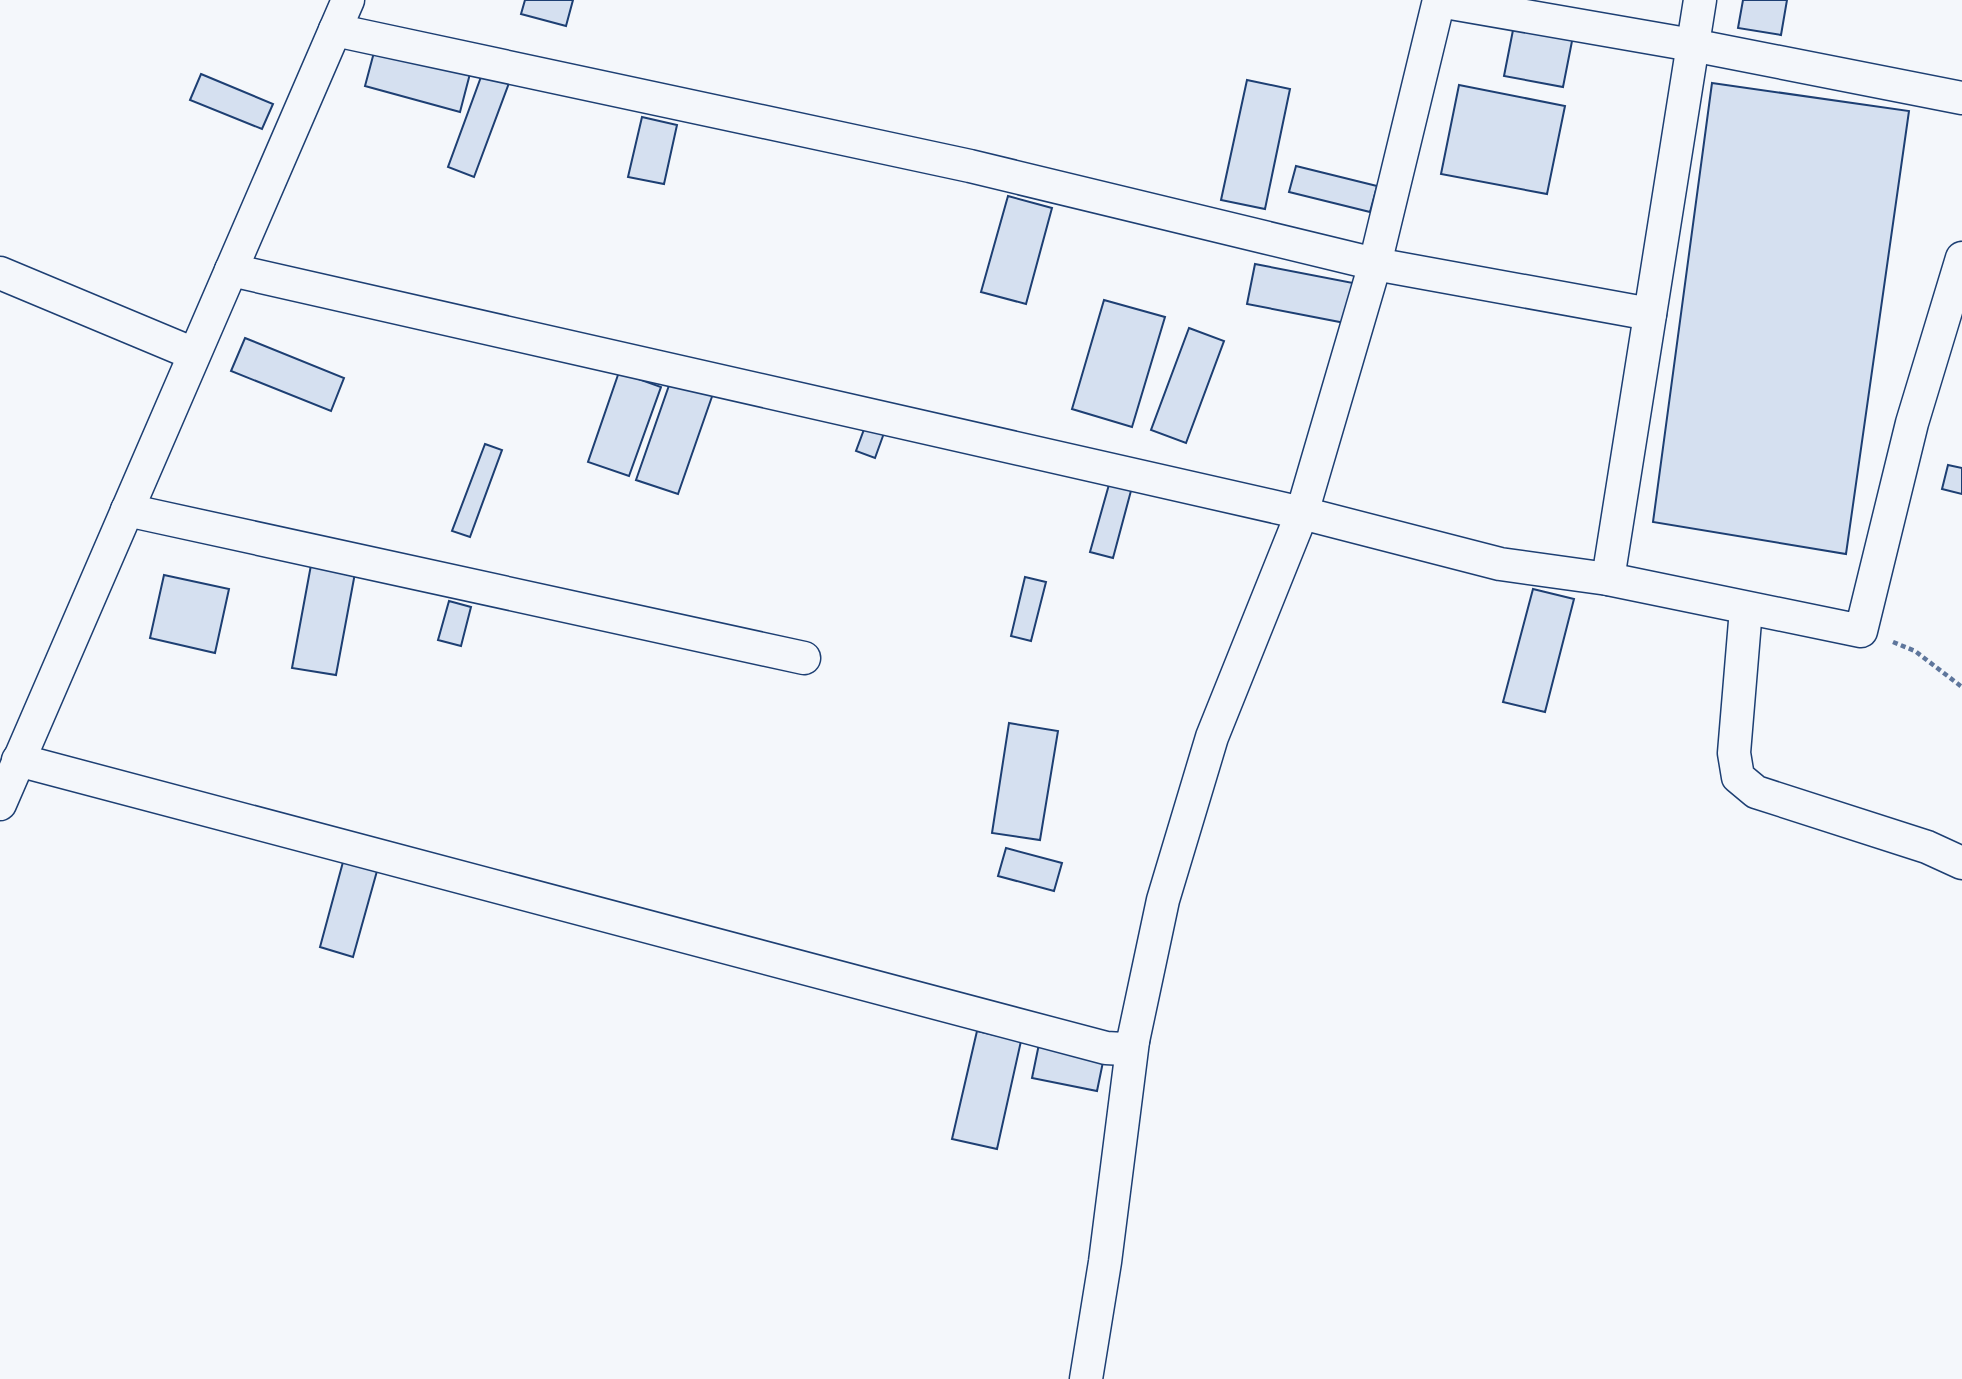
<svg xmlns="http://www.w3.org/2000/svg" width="1962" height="1379" viewBox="0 0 1962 1379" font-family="'Alegreya Sans',sans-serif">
<rect width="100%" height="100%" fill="#f4f7fb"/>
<g fill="#d5e0f0" stroke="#1d3f73" stroke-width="2">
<polygon points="525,0 573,0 566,26 521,14"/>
<polygon points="1743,0 1787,0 1781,35 1738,28"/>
<polygon points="1514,25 1573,36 1563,87 1504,76"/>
<polygon points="377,41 472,66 460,112 365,86"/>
<polygon points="485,66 512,75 474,177 448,167"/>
<polygon points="201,74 273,104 262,129 190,100"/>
<polygon points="1247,80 1290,89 1265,209 1221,200"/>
<polygon points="1712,83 1909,111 1846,554 1653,522"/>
<polygon points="1459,85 1565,106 1547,194 1441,174"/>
<polygon points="642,117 677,125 664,184 628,177"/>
<polygon points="1296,166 1377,186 1370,212 1289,192"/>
<polygon points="1008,196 1052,208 1026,304 981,292"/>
<polygon points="1255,264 1353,283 1345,323 1247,304"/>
<polygon points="1104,300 1165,317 1132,427 1072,409"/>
<polygon points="1189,328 1224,341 1186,443 1151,430"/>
<polygon points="245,338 344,378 331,411 231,371"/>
<polygon points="619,372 661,387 629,476 588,462"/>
<polygon points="673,374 715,388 678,494 636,480"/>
<polygon points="869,416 888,422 875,458 856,451"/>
<polygon points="485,444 502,450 470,537 452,531"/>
<polygon points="1948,465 1962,468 1962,494 1942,489"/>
<polygon points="1110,481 1132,487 1113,558 1090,552"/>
<polygon points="311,565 355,573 336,675 292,668"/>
<polygon points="164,575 229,589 215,653 150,638"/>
<polygon points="1025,577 1046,582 1031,641 1011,636"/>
<polygon points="1533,589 1574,599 1545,712 1503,702"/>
<polygon points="449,601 471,607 461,646 438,640"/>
<polygon points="1009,723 1058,731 1040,840 992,833"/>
<polygon points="1006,848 1062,863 1054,891 998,876"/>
<polygon points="343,862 377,871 353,957 320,947"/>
<polygon points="977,1031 1021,1041 997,1149 952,1139"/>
<polygon points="1039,1044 1104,1057 1097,1091 1032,1078"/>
</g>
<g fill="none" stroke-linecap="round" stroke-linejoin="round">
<defs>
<g id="minor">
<polyline points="1439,1 1692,45 1962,98"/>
<polyline points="335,30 970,166 1375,264 1650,314"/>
<polyline points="231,270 1302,513 1500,564 1608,579 1861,631 1912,423 1962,258"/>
<polyline points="0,273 194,354"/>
<polyline points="127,510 804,658"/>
<polyline points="1608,579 1700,0"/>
<polyline points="1746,609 1734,753 1738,777 1756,792 1927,847 1962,863"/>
<polyline points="18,760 1106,1048 1124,1049 1133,1041 1163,900 1212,737 1302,513 1375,264 1439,0"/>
<polyline points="0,804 348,0"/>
<polyline points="1086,1379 1105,1262 1133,1041"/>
</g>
</defs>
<use href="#minor" stroke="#1d3f73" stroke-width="35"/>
<polyline stroke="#5e769c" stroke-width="4.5" stroke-dasharray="5 3.5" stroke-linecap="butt" points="1893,642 1915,651 1962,687"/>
<use href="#minor" stroke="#f4f7fb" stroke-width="32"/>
</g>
</svg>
